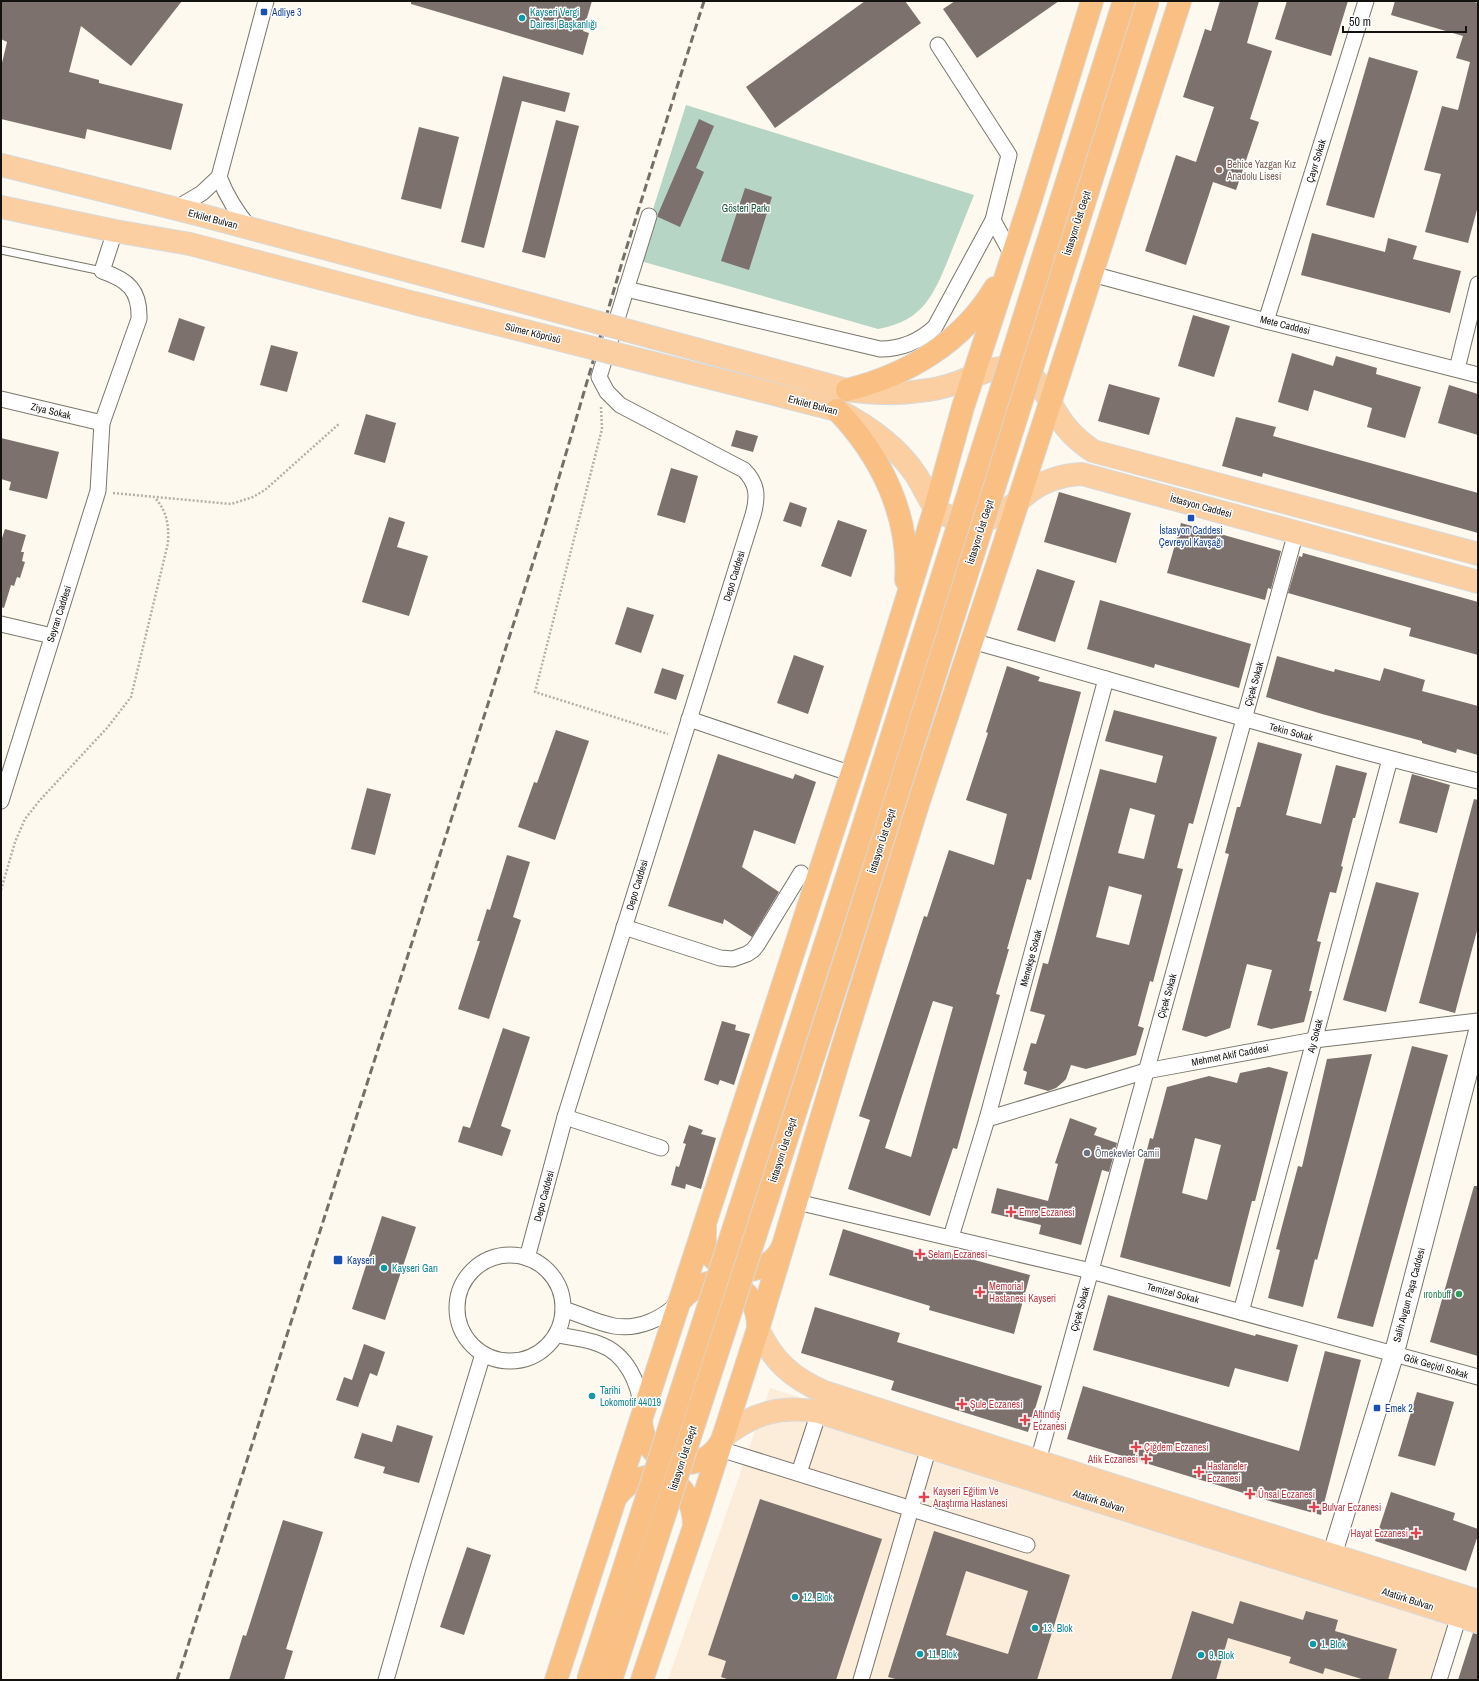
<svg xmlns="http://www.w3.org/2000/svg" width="1479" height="1681" font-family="'Archivo Narrow',sans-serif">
	<rect width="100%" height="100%" fill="#fdf9ee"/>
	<path fill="#fcedda" d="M770,1388L1462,1606L1438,1680H668Z"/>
	<path fill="#b6d5c4" d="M686,105L974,195C966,215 958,235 950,255C934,294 924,321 878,329L637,260Z"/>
	<g fill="#7c716c" fill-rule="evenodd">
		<path d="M1,1H182L131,66L81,26L69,72L99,80V83L183,104L171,150L87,129L85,139L1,119V67L7,42L1,39Z"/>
		<path d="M411,1H592L583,31L589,33L583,55L411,4Z"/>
		<path d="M865,1H905L921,23L775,128L746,87Z"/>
		<path d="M955,1H1059L977,58L943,9Z"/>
		<path d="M1220,1H1259L1247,43L1272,51L1250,119L1259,122L1236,190L1213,182L1186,265L1145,251L1176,155L1196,162L1214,107L1183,97L1205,29L1211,31Z"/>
		<path d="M1287,1H1348L1331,56L1275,39Z"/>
		<path d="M1395,1H1471L1478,3V206L1468,243L1425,232L1441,174L1424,170L1442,106L1458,110L1470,62L1456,58L1463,36L1391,15Z"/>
		<path d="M1369,57L1418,71L1374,218L1326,205Z"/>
		<path d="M503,76L570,93L565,112L522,101L484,248L461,242Z"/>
		<path d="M699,119L714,126L696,168L704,172L680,227L658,217V214Z"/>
		<path d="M556,120L579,126L545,258L522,252Z"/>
		<path d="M419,127L459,137L441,209L401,199Z"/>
		<path d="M745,188L772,197L749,270L721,261Z"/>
		<path d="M1312,233L1385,252L1388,238L1417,246L1413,259L1461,271L1450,313L1301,275Z"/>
		<path d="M1193,315L1230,326L1214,377L1178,366Z"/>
		<path d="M179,318L205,327L194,361L168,352Z"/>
		<path d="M271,345L298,352L287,392L260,385Z"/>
		<path d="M1292,353L1333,366L1336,356L1377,368L1376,374L1421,387L1405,438L1367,427L1372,408L1314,390L1308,411L1278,402Z"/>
		<path d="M1109,384L1160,398L1149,435L1098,421Z"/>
		<path d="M1449,385L1478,394V435L1438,423Z"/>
		<path d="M366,414L396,423L385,463L354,454Z"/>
		<path d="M1236,417L1276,427L1273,436L1478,493V533L1263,473L1262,477L1222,466Z"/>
		<path d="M736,430L758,436L753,452L731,446Z"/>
		<path d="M1,438L59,452L47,499L9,490L11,482L1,479Z"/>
		<path d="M671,468L698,476L685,523L657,515Z"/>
		<path d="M1059,492L1131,513L1116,563L1044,542Z"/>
		<path d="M790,502L807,508L801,527L783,521Z"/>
		<path d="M389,517L405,522L397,547L428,556L409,616L362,602Z"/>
		<path d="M838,520L867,530L851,577L821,566Z"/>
		<path d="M1181,523L1281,551L1271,589L1268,588L1265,600L1167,573Z"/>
		<path d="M5,529L26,535L21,552H24L22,561L25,562L20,578L17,577L14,586L11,585L4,608L1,607V541Z"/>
		<path d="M1303,553L1478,602V655L1409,636L1411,628L1288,593L1299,556L1302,557Z"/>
		<path d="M1037,569L1075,581L1055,642L1017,630Z"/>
		<path d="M1100,600L1251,644L1239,688L1155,664L1154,668L1087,649Z"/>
		<path d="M627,607L654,615L641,653L615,644Z"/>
		<path d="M794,655L824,666L808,714L777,703Z"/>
		<path d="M1277,656L1334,672L1335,669L1380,681L1384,668L1425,680L1422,691L1478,706V755L1457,749L1456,753L1422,743V741L1322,714L1266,697Z"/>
		<path d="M1007,666L1040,677L1038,681L1081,692L1031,880L1027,879L1007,949H1009L996,994L1000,995L957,1149L953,1148L930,1216L848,1189L870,1120L859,1116L924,916L927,917L949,850L994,865L1007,814L966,800L988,733L986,732ZM933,1001L953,1007L911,1157L885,1148Z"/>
		<path d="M662,668L684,675L676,700L654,693Z"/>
		<path d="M1114,710L1217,737L1193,824L1189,823L1177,868L1183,869L1153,982L1150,981L1138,1026L1144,1028L1136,1055L1086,1069L1071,1065L1066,1079L1063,1082L1056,1088L1048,1091L1024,1084L1027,1072L1023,1070L1031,1043L1036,1044L1045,1015L1030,1011L1043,963L1048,964L1100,769L1156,783L1163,756L1105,741ZM1130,808L1155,815L1144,859L1118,853ZM1109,886L1142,895L1129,945L1096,937Z"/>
		<path d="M556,730L589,741L555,840L518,827L534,782L537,783Z"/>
		<path d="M1258,742L1302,754L1286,815L1321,824L1336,765L1367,773L1355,818H1353L1341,866L1343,867L1336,893L1330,892L1317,941L1321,942L1309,991H1312L1304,1022L1271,1029L1257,1025L1272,970L1247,964L1230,1028L1206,1037L1182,1030L1229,854L1225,853L1237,807H1240Z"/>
		<path d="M718,754L793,779L795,774L816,782L795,844L754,830L742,867L779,892L752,937L724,919L723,924L668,906Z"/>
		<path d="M1412,774L1450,785L1437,833L1399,823Z"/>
		<path d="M367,788L391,794L375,855L351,849Z"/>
		<path d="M1474,799L1478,800V927L1455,1013L1419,1003Z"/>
		<path d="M507,855L530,862L513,917L521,920L489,1019L458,1009L480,941H477L487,909L490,910Z"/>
		<path d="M1376,882L1419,893L1386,1012L1343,1000Z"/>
		<path d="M722,1021L736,1025L735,1030L750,1034L734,1085L720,1080L718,1085L704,1080Z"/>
		<path d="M503,1028L530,1037L501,1126L511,1130L502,1156L458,1142L463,1126L470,1128Z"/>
		<path d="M1412,1046L1448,1055L1373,1327L1337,1318Z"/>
		<path d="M1372,1054L1317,1260L1315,1259L1303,1307L1268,1298L1280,1250L1276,1249L1298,1166L1302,1167L1327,1059Z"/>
		<path d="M1269,1067L1288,1072L1255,1201H1252L1230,1287L1120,1257L1150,1138L1153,1139L1167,1087L1209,1076L1237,1083L1240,1073ZM1195,1138L1221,1145L1207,1200L1182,1193Z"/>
		<path d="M1070,1118L1097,1128L1094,1135L1117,1143L1109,1172L1102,1170L1081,1245L1039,1234L1041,1225L991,1213L997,1188L1048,1201L1058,1164L1055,1163Z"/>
		<path d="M689,1125L703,1130L701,1134L716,1138L701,1189L686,1184L685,1189L671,1185L676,1166L679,1167L686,1144L683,1143Z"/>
		<path d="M1474,1186H1478V1356L1430,1342Z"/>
		<path d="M382,1216L416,1227L385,1320L352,1309Z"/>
		<path d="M843,1229L943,1260L945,1252L1030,1275L1014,1334L929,1310L930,1306L829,1275Z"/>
		<path d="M1108,1295L1255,1336L1256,1334L1298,1345L1288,1382L1235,1368L1229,1387L1093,1350Z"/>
		<path d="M815,1307L900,1333L897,1342L1042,1386L1028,1432L891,1390L894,1381L801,1353Z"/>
		<path d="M364,1344L385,1352L377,1376L370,1373L358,1407L336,1400L344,1377L352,1380Z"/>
		<path d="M1325,1351L1361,1360L1321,1515L1273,1502L1067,1439L1083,1386L1299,1451Z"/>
		<path d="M1417,1392L1454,1402L1435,1466L1398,1456Z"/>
		<path d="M397,1425L433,1436L419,1483L383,1473L385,1467L354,1458L362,1433L392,1442Z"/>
		<path d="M1391,1492L1455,1513L1453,1520L1478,1529V1535L1466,1571L1375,1541Z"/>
		<path d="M760,1499L882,1539L836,1680H730L721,1677L726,1661L708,1655Z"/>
		<path d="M283,1520L323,1532L286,1649L293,1651L284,1680H229L243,1635L246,1636Z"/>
		<path d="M934,1531L1070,1575L1037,1680H899L888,1677ZM966,1571L1028,1591L1008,1654L946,1635Z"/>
		<path d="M467,1547L491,1555L464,1635L440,1627Z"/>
		<path d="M1240,1601L1303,1620L1306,1611L1338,1620L1335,1631L1397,1649L1388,1680H1365L1325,1668L1323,1674L1289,1663L1291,1657L1228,1638L1216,1680H1171L1192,1611L1233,1624Z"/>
		<path d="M1473,1633L1478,1634V1680H1458Z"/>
	</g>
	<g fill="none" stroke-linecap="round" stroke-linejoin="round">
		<g stroke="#7a766c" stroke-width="9">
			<path id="service" d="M1,250L102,271"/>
		</g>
		<g stroke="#7a766c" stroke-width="17">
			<g id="minor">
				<path d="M938,45L1009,155L993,220L1012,255"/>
				<path d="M219,177C227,197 236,212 250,228"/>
				<path d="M175,209L202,193L219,177L266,1"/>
				<path d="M1092,274L1266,321L1478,375"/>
				<path d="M626,289L880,349C902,349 919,342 935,327L993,220"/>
				<path d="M1266,321L1366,1"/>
				<path d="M1457,369L1478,284"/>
				<path d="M1,399L102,423"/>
				<path d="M1,624L52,636"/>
				<path d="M972,641C1140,688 1308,739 1478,781"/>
				<path d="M689,719L852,774"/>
				<path d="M1,801L98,491L102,423L139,319C140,290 128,280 102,271L115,231"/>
				<path d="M624,927L720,958L733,959L747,954L753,950L757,945L801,873"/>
				<path d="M565,1117L661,1148"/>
				<path d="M987,1119L1146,1071L1314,1040L1478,1021"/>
				<path d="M797,1202L1091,1271L1478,1377"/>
				<path d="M951,1237L987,1119L1106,679"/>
				<circle cx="510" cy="1308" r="53"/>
				<path d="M527,1258L565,1117L753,515C758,497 758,484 744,470L620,405L607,392L599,377L649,216"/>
				<path d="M563,1309C580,1314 597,1323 614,1326C638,1330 663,1319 679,1302"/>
				<path d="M1241,1312L1390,759"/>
				<path d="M557,1335C570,1337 586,1339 599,1344C627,1354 639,1383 642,1410"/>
				<path d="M720,1449L1027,1545"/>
				<path d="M1038,1461L1296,532"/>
				<path d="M799,1473L819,1412"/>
				<path d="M386,1680L418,1568L483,1354"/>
				<path d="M861,1680L929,1447"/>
				<path d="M1439,1680L1459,1616"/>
			</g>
		</g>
		<g stroke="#7a766c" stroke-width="21">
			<path id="tertiary" d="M1332,1555L1394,1354L1478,1033"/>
		</g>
		<g stroke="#d9d9d9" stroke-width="24">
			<g id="primary">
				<path d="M1,165L197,214L424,275"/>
				<path d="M1,207L115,231L190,244L414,303"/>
				<path d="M655,338L847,390C872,393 896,395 920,391C932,390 945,387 956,383C982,374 1001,359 1029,375C1044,385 1048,400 1057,414C1066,430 1078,441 1093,451L1478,554"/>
				<path d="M652,363L837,410C868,426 897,446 916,475C921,482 931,504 936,509C949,519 967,523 982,520C1004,517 1012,505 1028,493C1044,480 1062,475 1082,474L1478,582"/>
				<path d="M758,1329C773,1361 792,1378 824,1392L1096,1480L1478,1601"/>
				<path d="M723,1437C753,1413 781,1405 819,1412L1478,1622"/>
			</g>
		</g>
		<g stroke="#d9d9d9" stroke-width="24">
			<g id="trunk">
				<path d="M847,390C907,375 962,343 995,288"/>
				<path d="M837,410C881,456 910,515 906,580"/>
				<path d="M705,1228C705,1234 704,1241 706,1247C720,1279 768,1277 782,1248"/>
				<path d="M681,1300C711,1266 759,1282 758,1328"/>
				<path d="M641,1421C642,1430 644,1440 650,1447C668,1471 707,1468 721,1442"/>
				<path d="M616,1497C646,1458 694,1477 694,1526"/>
				<path d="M556,1680L863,739L935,508L963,407L1031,199L1092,1"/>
				<path d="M642,1680L697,1518L758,1329L842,1049L919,801L1018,502L1180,1"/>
			</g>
		</g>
		<g stroke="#b3b0a8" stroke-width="2.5" stroke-dasharray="2 2" stroke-linecap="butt">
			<path d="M601,407L602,429L535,692L668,734"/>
			<path d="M113,493L231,504L253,497L265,490L340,423"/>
			<path d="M1,890L15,842L25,819L40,800L107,728L131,697L168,543C169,525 167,511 155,498"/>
		</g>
		<use href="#service" stroke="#fff" stroke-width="7"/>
		<use href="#minor" stroke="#fff" stroke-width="15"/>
		<use href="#tertiary" stroke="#fff" stroke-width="19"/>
		<use href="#primary" stroke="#fbcfa1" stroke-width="22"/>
		<use href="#trunk" stroke="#fabf82" stroke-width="22"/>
		<path stroke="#73706a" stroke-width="3" stroke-dasharray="8 4" stroke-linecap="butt" d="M177,1680L545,525L623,259L704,1"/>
		<g stroke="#d9d9d9" stroke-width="24" stroke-linecap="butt">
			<g id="primary-bridge">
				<path d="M424,275L655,338"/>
				<path d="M414,303L652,363"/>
			</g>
		</g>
		<g stroke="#d9d9d9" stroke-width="24" stroke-linecap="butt">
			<g id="trunk-bridge">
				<path d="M588,1680L864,824L1124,1"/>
				<path d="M611,1680L849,947L1148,1"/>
			</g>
		</g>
		<use href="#primary-bridge" stroke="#fbcfa1" stroke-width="22"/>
		<use href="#trunk-bridge" stroke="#fabf82" stroke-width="22"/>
	</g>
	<g fill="#1a4fb4" stroke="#fff" stroke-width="1.5">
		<rect x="260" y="8" width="8" height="8" rx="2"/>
		<rect x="1187" y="514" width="8" height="8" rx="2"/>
		<rect x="333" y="1255" width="10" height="10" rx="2"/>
		<rect x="1373" y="1404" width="8" height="8" rx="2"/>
	</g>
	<g fill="#0f9aa8" stroke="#fff" stroke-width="1.5">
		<circle cx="522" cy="18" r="4"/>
		<circle cx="384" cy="1268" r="4"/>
		<circle cx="592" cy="1396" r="4"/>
		<circle cx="795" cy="1597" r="4"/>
		<circle cx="1035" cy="1628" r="4"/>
		<circle cx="1313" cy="1644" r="4"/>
		<circle cx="920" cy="1654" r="4"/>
		<circle cx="1201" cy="1655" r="4"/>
	</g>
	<circle fill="#8d6e63" stroke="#fff" stroke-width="1.5" cx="1219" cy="170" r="4"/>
	<circle fill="#6b7280" stroke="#fff" stroke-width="1.5" cx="1087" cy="1153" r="4"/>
	<g fill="#e0444e" stroke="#fff" stroke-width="1.5">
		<path d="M1009 1206h4v4h4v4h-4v4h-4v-4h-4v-4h4z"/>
		<path d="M918 1248h4v4h4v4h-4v4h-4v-4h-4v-4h4z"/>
		<path d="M978 1286h4v4h4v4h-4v4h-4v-4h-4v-4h4z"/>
		<path d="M960 1398h4v4h4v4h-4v4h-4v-4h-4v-4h4z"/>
		<path d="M1023 1414h4v4h4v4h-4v4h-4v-4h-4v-4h4z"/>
		<path d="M1134 1441h4v4h4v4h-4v4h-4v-4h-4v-4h4z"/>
		<path d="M1144 1453h4v4h4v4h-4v4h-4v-4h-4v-4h4z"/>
		<path d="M1197 1466h4v4h4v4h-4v4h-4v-4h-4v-4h4z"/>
		<path d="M1248 1488h4v4h4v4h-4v4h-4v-4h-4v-4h4z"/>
		<path d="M922 1491h4v4h4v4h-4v4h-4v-4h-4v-4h4z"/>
		<path d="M1312 1501h4v4h4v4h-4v4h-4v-4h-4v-4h4z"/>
		<path d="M1414 1527h4v4h4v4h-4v4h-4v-4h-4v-4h4z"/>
	</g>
	<circle fill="#2e9e5b" stroke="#fff" stroke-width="1.5" cx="1459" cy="1294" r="4"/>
	<g text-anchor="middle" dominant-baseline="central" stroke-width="3" stroke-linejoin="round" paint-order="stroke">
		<g font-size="10" fill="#164399" stroke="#fff" text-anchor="start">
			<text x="272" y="12">Adliye 3</text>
			<text x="1191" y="530" text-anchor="middle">İstasyon Caddesi<tspan x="1191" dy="12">Çevreyol Kavşağı</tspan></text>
			<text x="347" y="1260">Kayseri</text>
			<text x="1385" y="1408">Emek 2</text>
		</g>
		<g font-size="10" fill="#0d838f" stroke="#fff" text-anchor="start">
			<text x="530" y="12">Kayseri Vergi<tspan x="530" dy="12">Dairesi Başkanlığı</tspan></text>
			<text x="392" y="1268">Kayseri Garı</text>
			<text x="600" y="1390">Tarihi<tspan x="600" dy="12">Lokomotif 44019</tspan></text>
			<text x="803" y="1597">12. Blok</text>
			<text x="1043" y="1628">13. Blok</text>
			<text x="1321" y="1644">1. Blok</text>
			<text x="928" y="1654">11. Blok</text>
			<text x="1209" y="1655">9. Blok</text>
		</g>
		<g font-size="10" fill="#14120f" stroke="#fff">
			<text transform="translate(1316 161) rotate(-73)">Çayır Sokak</text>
			<text transform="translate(213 219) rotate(15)">Erkilet Bulvarı</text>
			<text transform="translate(1077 223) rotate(-72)">İstasyon Üst Geçit</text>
			<text transform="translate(1285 325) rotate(14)">Mete Caddesi</text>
			<text transform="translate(533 333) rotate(14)">Sümer Köprüsü</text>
			<text transform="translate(813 405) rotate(15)">Erkilet Bulvarı</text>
			<text transform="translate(51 411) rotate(14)">Ziya Sokak</text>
			<text transform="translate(1201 506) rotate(15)">İstasyon Caddesi</text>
			<text transform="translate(980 532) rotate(-72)">İstasyon Üst Geçit</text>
			<text transform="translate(734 576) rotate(-73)">Depo Caddesi</text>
			<text transform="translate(59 614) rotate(-72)">Seyran Caddesi</text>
			<text transform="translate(1254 684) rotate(-74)">Çiçek Sokak</text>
			<text transform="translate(1291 732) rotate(15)">Tekin Sokak</text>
			<text transform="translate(882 841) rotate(-72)">İstasyon Üst Geçit</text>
			<text transform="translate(637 885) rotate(-73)">Depo Caddesi</text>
			<text transform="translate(1031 958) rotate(-75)">Menekşe Sokak</text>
			<text transform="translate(1167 996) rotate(-74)">Çiçek Sokak</text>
			<text transform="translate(1315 1036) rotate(-75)">Ay Sokak</text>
			<text transform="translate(1230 1055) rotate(-11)">Mehmet Akif Caddesi</text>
			<text transform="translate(783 1150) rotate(-72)">İstasyon Üst Geçit</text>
			<text transform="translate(544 1196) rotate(-75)">Depo Caddesi</text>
			<text transform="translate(1173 1293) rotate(15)">Temizel Sokak</text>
			<text transform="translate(1409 1295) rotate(-75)">Salih Avgun Paşa Caddesi</text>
			<text transform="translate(1080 1309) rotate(-74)">Çiçek Sokak</text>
			<text transform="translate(1436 1366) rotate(16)">Gök Geçidi Sokak</text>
			<text transform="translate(683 1458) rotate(-72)">İstasyon Üst Geçit</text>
			<text transform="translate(1099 1501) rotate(18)">Atatürk Bulvarı</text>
			<text transform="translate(1408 1599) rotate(18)">Atatürk Bulvarı</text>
		</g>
		<g font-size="10" fill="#785e54" stroke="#fff" text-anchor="start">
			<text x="1227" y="164">Behice Yazgan Kız<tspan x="1227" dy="12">Anadolu Lisesi</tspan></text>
		</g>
		<g font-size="10" fill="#145238" stroke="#fff">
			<text x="746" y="208">Gösteri Parkı</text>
		</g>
		<g font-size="10" fill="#5b616d" stroke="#fff" text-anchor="start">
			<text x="1095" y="1153">Örnekevler Camii</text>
		</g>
		<g font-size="10" fill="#be3a42" stroke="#fff" text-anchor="start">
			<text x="1019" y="1212">Emre Eczanesi</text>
			<text x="928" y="1254">Selam Eczanesi</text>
			<text x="989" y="1286">Memorial<tspan x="989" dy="12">Hastanesi Kayseri</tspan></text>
			<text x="970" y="1404">Şule Eczanesi</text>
			<text x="1033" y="1414">Altındiş<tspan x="1033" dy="12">Eczanesi</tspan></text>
			<text x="1144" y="1447">Çiğdem Eczanesi</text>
			<text x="1138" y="1459" text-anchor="end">Atik Eczanesi</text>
			<text x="1207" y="1466">Hastaneler<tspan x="1207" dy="12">Eczanesi</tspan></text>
			<text x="933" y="1491">Kayseri Eğitim Ve<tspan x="933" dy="12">Araştırma Hastanesi</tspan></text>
			<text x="1258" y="1494">Ünsal Eczanesi</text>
			<text x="1322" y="1507">Bulvar Eczanesi</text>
			<text x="1408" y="1533" text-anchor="end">Hayat Eczanesi</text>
		</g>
		<g font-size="10" fill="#27864d" stroke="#fff" text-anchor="end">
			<text x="1451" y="1294">ıronbuff</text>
		</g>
	</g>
	<rect width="1479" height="1681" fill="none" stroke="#14120f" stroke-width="4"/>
	<path d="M1343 26v6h123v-6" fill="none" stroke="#14120f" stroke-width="2"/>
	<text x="1349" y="26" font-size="12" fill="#14120f" stroke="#ffffff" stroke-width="3" paint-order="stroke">50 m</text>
</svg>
